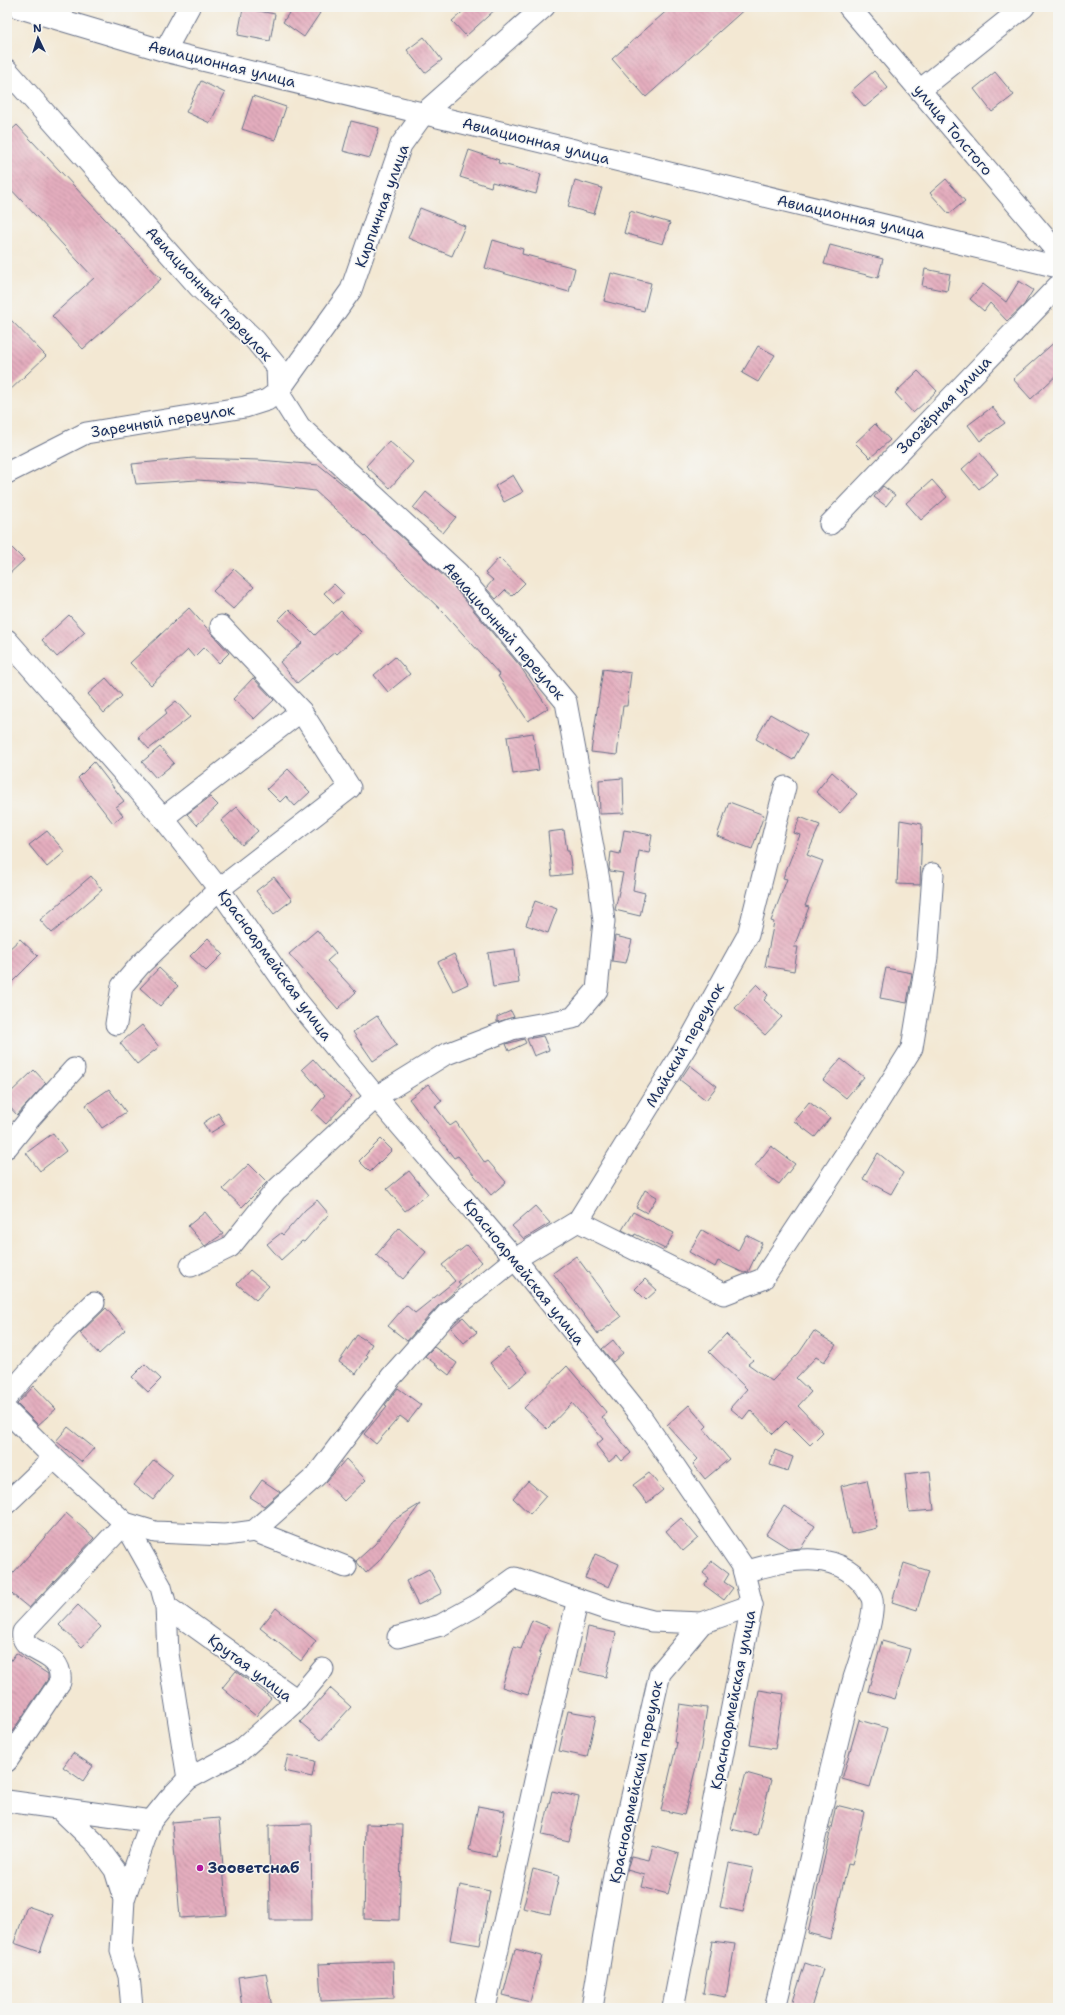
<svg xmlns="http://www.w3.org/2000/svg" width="1065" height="2015" font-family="'Shantell Sans',sans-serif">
	<defs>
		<pattern id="building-back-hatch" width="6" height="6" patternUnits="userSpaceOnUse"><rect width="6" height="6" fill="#e4adbe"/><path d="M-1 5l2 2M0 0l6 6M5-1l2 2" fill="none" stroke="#b88d9e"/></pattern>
	</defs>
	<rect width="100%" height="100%" fill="#f6f6f2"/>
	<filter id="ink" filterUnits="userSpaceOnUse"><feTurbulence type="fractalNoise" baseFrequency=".025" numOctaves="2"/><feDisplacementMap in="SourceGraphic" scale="8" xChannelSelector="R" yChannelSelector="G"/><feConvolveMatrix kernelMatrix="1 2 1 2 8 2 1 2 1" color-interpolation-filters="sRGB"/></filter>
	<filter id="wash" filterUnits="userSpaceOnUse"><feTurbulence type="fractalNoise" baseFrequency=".012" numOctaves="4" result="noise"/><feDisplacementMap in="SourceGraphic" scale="16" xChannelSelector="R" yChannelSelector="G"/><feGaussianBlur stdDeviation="0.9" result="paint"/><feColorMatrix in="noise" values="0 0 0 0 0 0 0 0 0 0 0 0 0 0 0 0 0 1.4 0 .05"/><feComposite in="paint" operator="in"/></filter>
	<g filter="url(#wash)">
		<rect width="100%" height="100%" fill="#f3e8d3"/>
		<g id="blocks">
			<g fill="url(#building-back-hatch)">
				<path d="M293,7H312L320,13L304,37L283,22Z"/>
				<path d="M468,7H498L466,36L452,21Z"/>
				<path d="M671,7H747L646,97L612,59Z"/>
				<path d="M243,8L275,14L270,41L238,35Z"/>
				<path d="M424,37L442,60L425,73L407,50Z"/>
				<path d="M874,71L888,88L865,107L851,91Z"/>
				<path d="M995,72L1014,95L992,112L974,89Z"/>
				<path d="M201,81L225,93L210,123L186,112Z"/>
				<path d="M253,96L286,107L275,140L242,129Z"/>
				<path d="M351,121L379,128L370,158L343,151Z"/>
				<path d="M17,125L161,279L83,349L52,316L94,278L7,185V134Z"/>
				<path d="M469,150L499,160L498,163L541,174L536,194L492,182L491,187L460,177Z"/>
				<path d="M946,179L965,201L949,214L930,193Z"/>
				<path d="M575,180L602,188L594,214L568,207Z"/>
				<path d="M420,208L465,226L452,256L408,238Z"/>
				<path d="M630,211L670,223L663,244L624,233Z"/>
				<path d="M493,240L523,249L522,254L575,268L569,292L485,268Z"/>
				<path d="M830,245L883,259L878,278L824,264Z"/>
				<path d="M925,269L950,274L947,291L922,286Z"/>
				<path d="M611,273L651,283L644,311L604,301Z"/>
				<path d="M1019,281L1033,290L1024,305L1007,321L990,303L984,311L970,299L983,284L1006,302Z"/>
				<path d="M7,316L46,356L7,393Z"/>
				<path d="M1058,339V374L1031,399L1013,379Z"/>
				<path d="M758,346L775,355L758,382L742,373Z"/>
				<path d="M918,371L937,391L913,413L895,393Z"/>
				<path d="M992,407L1005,423L980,441L968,425Z"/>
				<path d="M875,424L890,440L870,458L855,443Z"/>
				<path d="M389,441L413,462L390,488L366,466Z"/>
				<path d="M980,453L998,474L979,489L962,469Z"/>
				<path d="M193,458L259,460L319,465L355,494L449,581L520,666L548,708L528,721L498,676L500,675L445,614L365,536L315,491L259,484L197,480L136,484L132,464Z"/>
				<path d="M513,475L523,492L504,502L495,486Z"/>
				<path d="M932,480L947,497L921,520L906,503Z"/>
				<path d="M883,486L895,495L886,506L874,497Z"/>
				<path d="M426,492L456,517L443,533L413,508Z"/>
				<path d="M7,543L24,560L7,576Z"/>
				<path d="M499,558L525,583L512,596L505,590L496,599L486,588L493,580L485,573Z"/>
				<path d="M234,569L254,587L233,609L213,591Z"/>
				<path d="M334,584L344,594L334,603L324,593Z"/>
				<path d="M189,608L229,653L219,663L204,647L194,657L188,650L151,685L130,663Z"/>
				<path d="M289,609L315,635L341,611L361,632L337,654L335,652L297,683L280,662L302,643L278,620Z"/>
				<path d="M69,615L85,632L57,657L42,640Z"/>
				<path d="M395,657L410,674L388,692L374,675Z"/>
				<path d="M603,669L631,673L627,706H623L617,755L591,752Z"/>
				<path d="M106,678L122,696L104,713L88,694Z"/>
				<path d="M253,678L274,700L254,719L233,699Z"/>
				<path d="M176,701L190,717L149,749L138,737L167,713L165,710Z"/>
				<path d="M770,714L807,735L793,760L756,739Z"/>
				<path d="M533,733L539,770L513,774L507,737Z"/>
				<path d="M160,747L174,763L156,778L142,762Z"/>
				<path d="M94,762L124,801L116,807L123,815L113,823L78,778Z"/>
				<path d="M288,769L310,792L295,806L286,796L280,802L267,789Z"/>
				<path d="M832,772L857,794L840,813L816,792Z"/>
				<path d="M623,778L624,813L600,814L599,780Z"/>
				<path d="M210,797L218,805L197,825L187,814Z"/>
				<path d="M729,802L764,815L752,849L717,836Z"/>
				<path d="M237,807L258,831L242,845L221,821Z"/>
				<path d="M800,817L820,825L807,855L823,861L805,906L809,907L794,947H798L794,971L765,966L774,922L771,921L787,879L783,878L800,835L794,833Z"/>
				<path d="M900,820L922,824L920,885L897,884Z"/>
				<path d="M564,830L567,851H569L572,874L552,876L548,832Z"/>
				<path d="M624,830L652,835L649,853L639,851L633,890L645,893L640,916L615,910L623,873L610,871L609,868L611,852L620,854Z"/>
				<path d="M47,831L65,852L47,867L29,845Z"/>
				<path d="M91,876L102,890L52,933L40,920Z"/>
				<path d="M274,877L292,900L274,914L256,891Z"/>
				<path d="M535,901L557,909L548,933L526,925Z"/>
				<path d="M317,930L336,953L327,961L356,992L338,1009L289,954Z"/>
				<path d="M615,936L632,940L626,963L612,961Z"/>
				<path d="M208,938L223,954L206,971L190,956Z"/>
				<path d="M20,939L38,956L7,987V951Z"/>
				<path d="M515,949L519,983L493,987L488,953Z"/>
				<path d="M454,954L468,984L453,991L438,962Z"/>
				<path d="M159,968L178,986L160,1006L140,988Z"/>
				<path d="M886,968L912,973L907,1003L880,998Z"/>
				<path d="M757,984L768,995L764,1000L782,1017L765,1035L735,1008Z"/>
				<path d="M511,1011L514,1017L497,1022V1017Z"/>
				<path d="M377,1016L397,1045L373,1061L353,1032Z"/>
				<path d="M142,1025L159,1047L137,1064L120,1043Z"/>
				<path d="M543,1036L549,1050L534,1056L527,1039Z"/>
				<path d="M524,1039L526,1043L509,1051L506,1044Z"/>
				<path d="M313,1059L331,1079L352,1096L326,1124L312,1111L325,1095L302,1069Z"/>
				<path d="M841,1059L864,1077L846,1098L823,1080Z"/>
				<path d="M690,1065L717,1086L706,1100L680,1080Z"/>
				<path d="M34,1070L46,1083L17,1115L7,1104V1096Z"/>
				<path d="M428,1084L442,1101L435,1106L450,1126L456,1122L485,1163L488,1161L506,1182L491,1195L458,1156L454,1158L409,1099Z"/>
				<path d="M109,1089L126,1112L102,1128L86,1105Z"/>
				<path d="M809,1102L830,1118L815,1137L794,1121Z"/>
				<path d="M218,1113L225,1124L210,1133L203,1123Z"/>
				<path d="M53,1133L66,1151L40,1171L26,1153Z"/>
				<path d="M381,1139L392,1150L370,1172L359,1161Z"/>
				<path d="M771,1146L795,1164L779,1184L755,1166Z"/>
				<path d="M878,1153L903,1173L891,1194L863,1179Z"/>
				<path d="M249,1164L267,1182L242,1207L223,1189Z"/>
				<path d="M409,1171L428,1194L405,1211L387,1189Z"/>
				<path d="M645,1190L657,1197L647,1213L636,1207Z"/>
				<path d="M317,1200L329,1214L304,1242L302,1241L281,1260L267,1244L281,1233L283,1235L305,1210Z"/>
				<path d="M535,1206L550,1223L524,1239L512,1226Z"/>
				<path d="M205,1212L223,1234L205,1246L188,1226Z"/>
				<path d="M633,1212L674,1233L665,1249L635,1234L634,1236L622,1230Z"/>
				<path d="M399,1228L426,1252L403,1279L376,1255Z"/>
				<path d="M702,1230L738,1251L746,1235L762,1243L748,1272L744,1273L718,1261L715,1267L689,1252Z"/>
				<path d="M467,1245L482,1262L458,1282L461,1284L452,1294L438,1306L407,1341L388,1326L406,1305L415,1313L455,1281L442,1265Z"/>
				<path d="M576,1256L621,1317L598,1334L553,1273Z"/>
				<path d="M250,1270L269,1286L256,1300L237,1284Z"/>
				<path d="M645,1279L657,1290L646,1300L635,1289Z"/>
				<path d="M106,1308L125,1330L99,1354L80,1333Z"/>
				<path d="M463,1317L477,1332L464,1343L451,1328Z"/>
				<path d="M814,1331L836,1345L824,1362L816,1357L796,1378L811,1392L798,1406L823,1432L810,1445L786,1421L773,1434L750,1410L743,1419L730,1408L747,1389L709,1352L726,1334L753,1360L748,1364L772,1381L799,1353Z"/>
				<path d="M357,1335L372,1344L366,1354L368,1356L356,1374L339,1362Z"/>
				<path d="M613,1340L623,1353L613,1362L602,1349Z"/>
				<path d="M434,1347L457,1363L449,1375L425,1356Z"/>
				<path d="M508,1348L528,1372L510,1387L490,1363Z"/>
				<path d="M145,1364L161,1379L148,1392L132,1377Z"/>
				<path d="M567,1366L607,1413L602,1417L631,1453L622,1461L617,1455L609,1462L596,1445L603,1439L572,1403L547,1429L524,1408Z"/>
				<path d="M34,1386L56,1409L38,1425L17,1404Z"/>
				<path d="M398,1388L421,1405L408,1422L400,1416L376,1444L364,1434L387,1406L385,1405Z"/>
				<path d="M689,1405L707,1426L704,1429L729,1459L705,1479L693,1464L698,1459L667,1425Z"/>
				<path d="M68,1427L94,1448L82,1462L56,1441Z"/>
				<path d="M775,1450L793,1457L788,1471L770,1465Z"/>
				<path d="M346,1459L366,1480L344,1501L326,1482Z"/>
				<path d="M154,1460L173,1475L153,1500L134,1485Z"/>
				<path d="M930,1471L934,1510L909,1512L905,1474Z"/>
				<path d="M649,1473L663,1490L647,1503L633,1485Z"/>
				<path d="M262,1480L280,1492L264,1506L250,1497Z"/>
				<path d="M867,1480L877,1528L851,1534L841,1486Z"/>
				<path d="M528,1481L546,1496L530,1514L513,1498Z"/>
				<path d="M420,1504L379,1561L366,1573L356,1561L375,1544L391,1522Z"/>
				<path d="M784,1506L815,1526L801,1548L790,1549L766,1534Z"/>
				<path d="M66,1513L94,1538L29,1608L7,1590V1580Z"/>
				<path d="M681,1518L698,1538L683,1551L666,1531Z"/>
				<path d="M595,1554L619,1564L609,1587L585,1578Z"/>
				<path d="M712,1561L729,1574L724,1582L733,1588L724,1600L704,1585L709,1578L703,1573Z"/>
				<path d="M904,1563L929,1571L917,1610L892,1602Z"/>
				<path d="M429,1569L442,1593L418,1605L406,1581Z"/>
				<path d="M78,1605L101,1627L82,1647L59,1625Z"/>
				<path d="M276,1608L316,1641L301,1661L260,1628Z"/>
				<path d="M532,1620L549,1627L539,1654L541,1655L528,1695L502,1687L514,1647L521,1649Z"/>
				<path d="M588,1627L616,1633L606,1677L579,1671Z"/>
				<path d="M882,1641L910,1649L895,1699L868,1691Z"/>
				<path d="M16,1653L48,1674V1679L7,1739V1666Z"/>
				<path d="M236,1671L271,1698L256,1716L222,1688Z"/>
				<path d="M330,1688L351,1707L321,1740L300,1722Z"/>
				<path d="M759,1690L784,1694L775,1749L750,1745Z"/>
				<path d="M680,1704L707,1708L701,1747L684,1815L661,1810L677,1743L674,1742Z"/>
				<path d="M568,1711L596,1716L587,1757L559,1751Z"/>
				<path d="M859,1720L887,1728L870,1787L842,1779Z"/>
				<path d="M73,1753L93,1766L83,1781L63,1767Z"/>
				<path d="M288,1755L315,1761L312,1777L284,1771Z"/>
				<path d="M746,1773L771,1780L757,1835L731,1829Z"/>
				<path d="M552,1791L579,1797L569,1841L542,1835Z"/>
				<path d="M836,1805L864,1812L852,1865L848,1864L830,1939L808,1933Z"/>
				<path d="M478,1806L505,1811L496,1856L469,1850Z"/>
				<path d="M219,1818L227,1915L180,1918L172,1822Z"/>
				<path d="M311,1824L312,1920H270L269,1825Z"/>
				<path d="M366,1824L402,1825L399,1920L364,1919Z"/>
				<path d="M653,1846L679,1854L668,1894L642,1887L645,1875L627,1870L631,1856L649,1860Z"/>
				<path d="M729,1863L753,1868L743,1912L720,1907Z"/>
				<path d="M533,1869L559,1876L550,1914L523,1908Z"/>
				<path d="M460,1885L490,1891L480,1945L450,1940Z"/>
				<path d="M27,1906L53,1915L40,1952L14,1943Z"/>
				<path d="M712,1941L735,1944L726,1997L703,1993Z"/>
				<path d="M515,1949L542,1956L530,2002L503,1995Z"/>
				<path d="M393,1961L394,1998L321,2001L319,1964Z"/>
				<path d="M805,1963L823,1969L811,2008H791Z"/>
				<path d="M266,1973L272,2008H242L238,1977Z"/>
			</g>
		</g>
	</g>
	<g filter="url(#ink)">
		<use href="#blocks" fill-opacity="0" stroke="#677087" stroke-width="1"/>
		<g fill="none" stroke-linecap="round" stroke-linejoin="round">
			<g stroke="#677087" stroke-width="23">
				<g id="minor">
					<path d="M17,7L165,51L1058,267"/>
					<path d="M849,7L1058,253"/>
					<path d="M165,51L189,7"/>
					<path d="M7,70L199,287L255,340L277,367L278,392L300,427L458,573L566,702L599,880L604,921L597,990L573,1018L512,1029L444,1055L376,1097L276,1190L230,1247L191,1266"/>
					<path d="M920,90L1024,7"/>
					<path d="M7,473L86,433L245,407L267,400L278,392L351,290L401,145L424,113L544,7"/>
					<path d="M830,524L1058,286"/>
					<path d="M7,640L163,818L219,889L298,1002L376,1097L515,1259L639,1414L742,1565L752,1605L673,2008"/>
					<path d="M163,818L301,711"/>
					<path d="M116,1024L122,986L140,965L219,889L350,788L301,711L221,626"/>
					<path d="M7,1147L31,1117L74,1069"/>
					<path d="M578,1221L724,1294L763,1279L851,1146L912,1048L927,957L933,874"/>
					<path d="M7,1397L64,1332L94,1303"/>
					<path d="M7,1411L54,1458L125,1523L155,1532L225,1535L254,1531L346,1567"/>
					<path d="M7,1503L54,1458"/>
					<path d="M254,1531L316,1476L391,1377L447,1314L515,1259L578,1221L687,1045L748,935L785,787"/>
					<path d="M744,1572C789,1559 843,1545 871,1596C878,1609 859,1662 854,1678C824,1787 803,1898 775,2008"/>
					<path d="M166,1606L168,1654L188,1779"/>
					<path d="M398,1637L441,1625L479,1604L515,1578L609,1610L652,1621L702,1623"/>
					<path d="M297,1700L323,1669"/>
					<path d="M7,1761L60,1682C64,1648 19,1655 23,1632L125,1523L161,1587L166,1606L297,1700L240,1751L188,1779L168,1800L151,1821L124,1899"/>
					<path d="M7,1801L151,1821"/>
					<path d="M60,1809L95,1843L115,1870L124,1899L121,1951L129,1976L132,2008"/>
					<path d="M485,2008L536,1776L578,1599"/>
					<path d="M592,2008L614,1875L660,1673L702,1623L752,1605"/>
				</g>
			</g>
			<use href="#minor" stroke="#fff" stroke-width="21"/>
		</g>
	</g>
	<circle fill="#b5179e" stroke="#f6f6f2" stroke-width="1.5" cx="200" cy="1868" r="4"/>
	<g text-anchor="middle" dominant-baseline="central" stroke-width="3" stroke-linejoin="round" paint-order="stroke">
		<g font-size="15" fill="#1b2f5e" stroke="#f6f6f2">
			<text transform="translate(222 64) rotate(14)">Авиационная улица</text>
			<text transform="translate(953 130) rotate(50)">улица Толстого</text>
			<text transform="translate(536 141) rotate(14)">Авиационная улица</text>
			<text transform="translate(382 206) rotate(-70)">Кирпичная улица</text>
			<text transform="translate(851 217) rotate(13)">Авиационная улица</text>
			<text transform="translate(209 294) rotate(47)">Авиационный переулок</text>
			<text transform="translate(944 405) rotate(-46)">Заозёрная улица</text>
			<text transform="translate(163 421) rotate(-9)">Заречный переулок</text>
			<text transform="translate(504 631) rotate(49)">Авиационный переулок</text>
			<text transform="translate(275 965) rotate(54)">Красноармейская улица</text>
			<text transform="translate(685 1045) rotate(-60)">Майский переулок</text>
			<text transform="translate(524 1272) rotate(51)">Красноармейская улица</text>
			<text transform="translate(250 1668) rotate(37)">Крутая улица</text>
			<text transform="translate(733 1700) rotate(-79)">Красноармейская улица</text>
			<text transform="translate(636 1782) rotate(-78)">Красноармейский переулок</text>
		</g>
		<g font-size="15" font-weight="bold" fill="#1b2f5e" stroke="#f6f6f2" text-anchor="start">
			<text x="208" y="1868">Зооветснаб</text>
		</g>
	</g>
	<rect width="1065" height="2015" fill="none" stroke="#f6f6f2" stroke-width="24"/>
	<g transform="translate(38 38) rotate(356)" stroke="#f6f6f2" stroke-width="3" paint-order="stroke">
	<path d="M0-3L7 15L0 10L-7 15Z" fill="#1b2f5e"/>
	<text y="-6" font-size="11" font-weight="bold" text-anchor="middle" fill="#1b2f5e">N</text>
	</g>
</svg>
